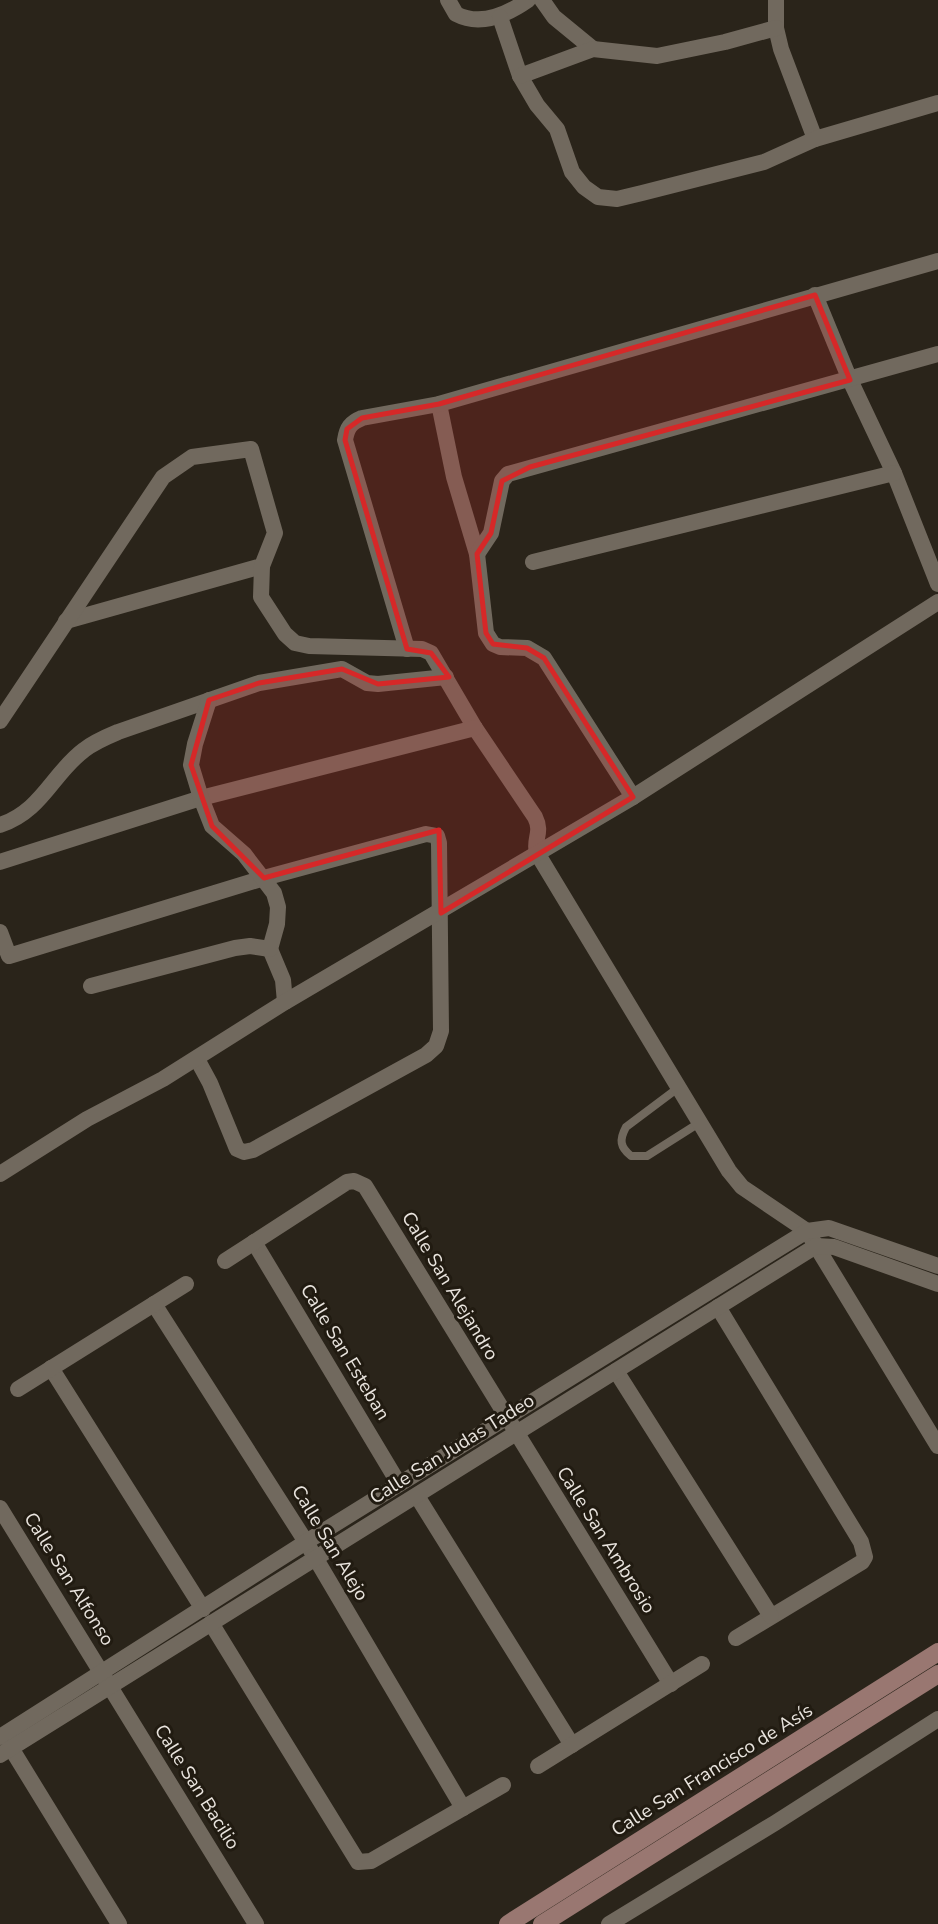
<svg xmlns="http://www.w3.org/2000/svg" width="938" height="1924" font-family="'Nunito Sans',sans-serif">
	<rect width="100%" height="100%" fill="#2a241a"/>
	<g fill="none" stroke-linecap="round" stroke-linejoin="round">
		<path stroke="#71695e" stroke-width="8" d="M678,1088L626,1127C619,1140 620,1147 631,1156H647L699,1123"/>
		<g stroke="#71695e" stroke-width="16">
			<path d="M448,0L456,14C481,27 508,14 528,0"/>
			<path d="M542,0L554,17L593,49"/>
			<path d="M776,0V28L781,49L815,139"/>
			<path d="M500,17L520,76L537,105L557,129L572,172L584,187L598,197L617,199L642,193L764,162L815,139L938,103"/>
			<path d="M520,76L593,49L657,56L725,42L776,28"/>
			<path d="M815,295L850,380L894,473L938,584"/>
			<path d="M439,404L454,477L477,554L486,633L493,644L500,647L527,648L544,658L633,797"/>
			<path d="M477,554L491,533L502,481L508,474L938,354"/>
			<path d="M533,562L894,473"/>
			<path d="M66,621L262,566"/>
			<path d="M407,649L345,440C347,428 350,423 362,418L439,404L938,261"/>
			<path d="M0,721L163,477L192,457L251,449L275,533L262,566L261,597L285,634L295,643L309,646L422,649L431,653L475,728L535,817C543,833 533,839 537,853L729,1171L742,1187L807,1231L938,1446"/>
			<path d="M0,825C42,811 52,774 84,750C94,742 106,737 118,732L259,683L342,669L367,683L378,684L446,677"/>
			<path d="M0,862L201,798L475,728"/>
			<path d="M0,932L9,956L264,878L426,834L437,836L439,843L441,1031L436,1046L426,1055L253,1150L244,1152L237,1149L210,1083L197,1059"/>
			<path d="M270,949L283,980L285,1002"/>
			<path d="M91,986L235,948L250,946L270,949L277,924L278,907L274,893L244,854L212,826L201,798L191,765L195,744L209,700"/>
			<path d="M0,1174L87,1119L163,1079L285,1002L633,797L938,602"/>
			<path d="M254,1242L399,1484"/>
			<path d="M225,1261L347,1182L354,1181L365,1186L671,1684"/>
			<path d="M154,1304L306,1542L463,1808"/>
			<path d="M718,1307L861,1542L865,1557L862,1562L736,1638"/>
			<path d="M51,1368L203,1609"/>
			<path d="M616,1371L771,1616"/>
			<path d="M18,1389L186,1284"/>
			<path d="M417,1496L572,1745"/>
			<path d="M0,1508L256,1924"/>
			<path d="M211,1623L358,1862L371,1861L503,1785"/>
			<path d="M0,1737L306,1542L807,1231L829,1228L938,1266"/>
			<path d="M11,1748L119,1924"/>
			<path d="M0,1755L816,1246L834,1247L938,1284"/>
			<path d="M538,1766L702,1664"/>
			<path d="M609,1924L775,1823L938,1719"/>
		</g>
		<g stroke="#997771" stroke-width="18">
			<path d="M508,1924L938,1652"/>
			<path d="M542,1924L938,1674"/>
		</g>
	</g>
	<path fill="#d62828" fill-opacity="0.2" stroke="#d62828" stroke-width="5" stroke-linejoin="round" d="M815,295L850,380L530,467L502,481L491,533L477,554L486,633L493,644L527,648L544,658L633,797L441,913L439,830L264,878L212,826L191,765L209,700L259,683L342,669L378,684L449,677L431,653L407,649L345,440L347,429L362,418L439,404Z"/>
	<g text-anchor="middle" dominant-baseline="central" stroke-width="6" stroke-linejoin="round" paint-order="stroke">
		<g font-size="19" fill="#e9e4de" stroke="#211b11">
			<text transform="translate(450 1286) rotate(59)">Calle San Alejandro</text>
			<text transform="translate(345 1352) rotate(59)">Calle San Esteban</text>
			<text transform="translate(452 1449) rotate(-32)">Calle San Judas Tadeo</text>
			<text transform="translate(606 1540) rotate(58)">Calle San Ambrosio</text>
			<text transform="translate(330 1543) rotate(59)">Calle San Alejo</text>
			<text transform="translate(69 1579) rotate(58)">Calle San Alfonso</text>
			<text transform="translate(712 1770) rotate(-32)">Calle San Francisco de Asís</text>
			<text transform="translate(197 1787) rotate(58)">Calle San Bacilio</text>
		</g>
	</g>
</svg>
